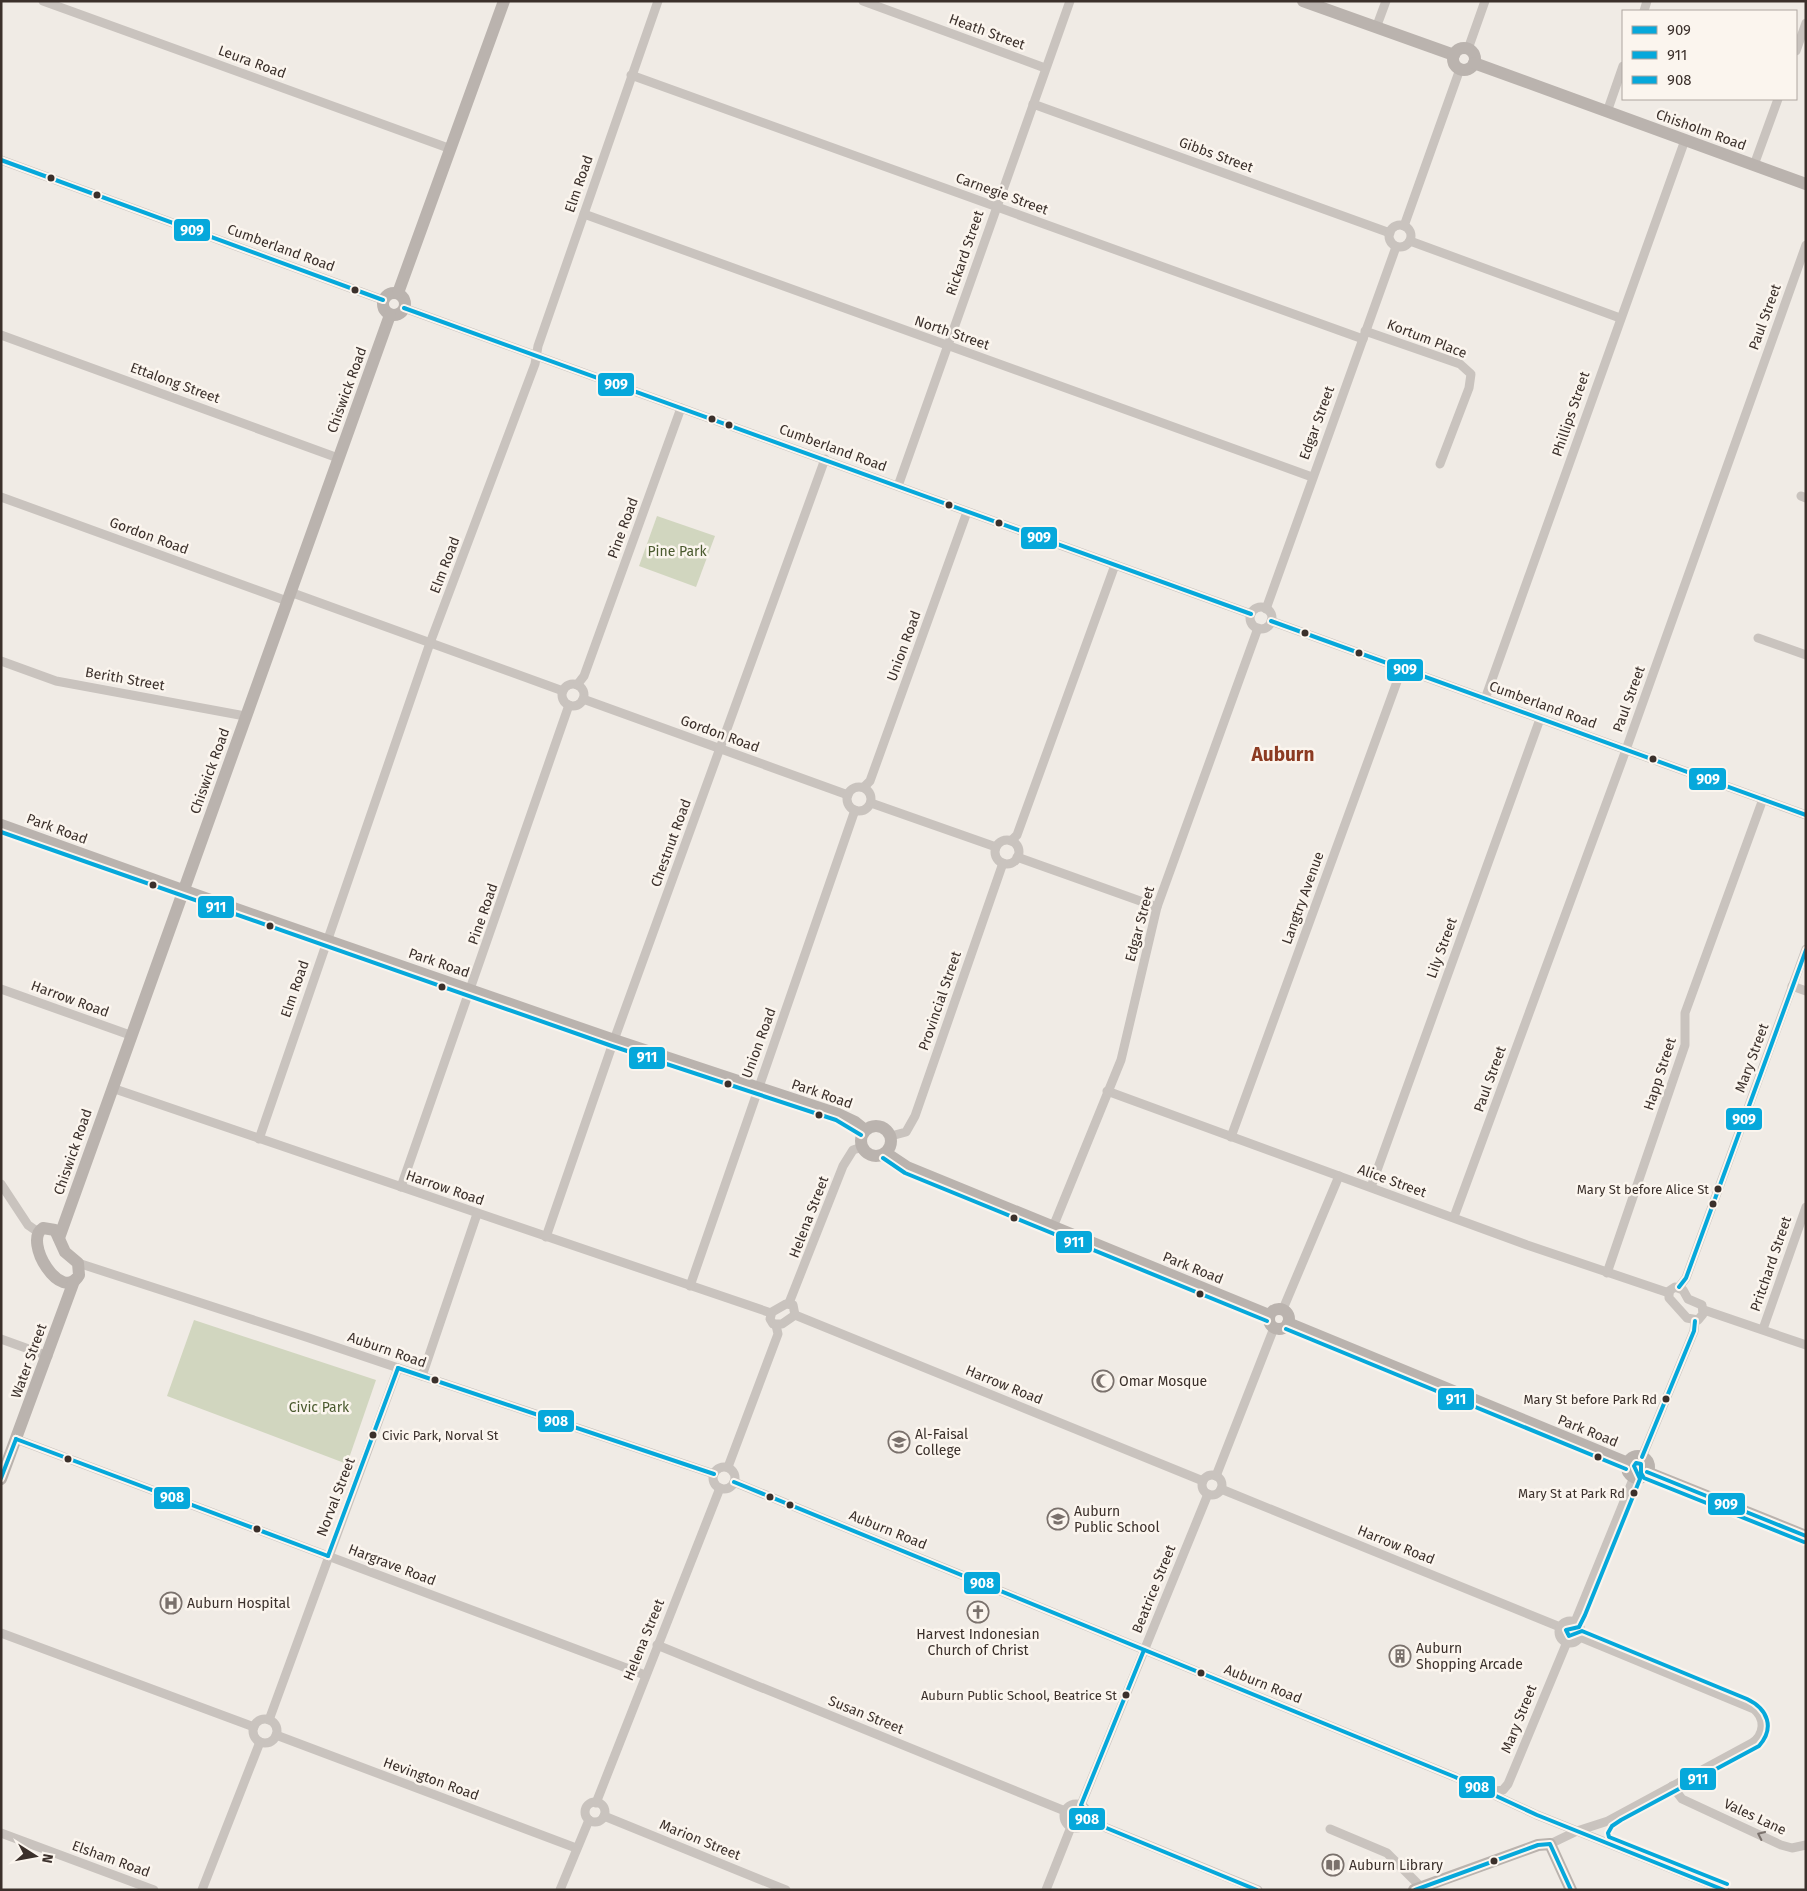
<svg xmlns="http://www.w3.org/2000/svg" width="1807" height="1891" font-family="'Fira Sans',sans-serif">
	<rect width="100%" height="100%" fill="#f0ebe5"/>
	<g fill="#d1d6bf">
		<path d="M657,516L715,536L696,587L639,566Z"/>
		<path d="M194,1320L376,1380L347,1464L167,1396Z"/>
	</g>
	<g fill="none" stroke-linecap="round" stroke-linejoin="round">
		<g stroke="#c9c3be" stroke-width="9">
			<path d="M43,1L451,149"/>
			<path d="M863,1L1045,68"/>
			<path d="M1644,11L1647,1"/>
			<path d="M1376,28L1386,1"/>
			<path d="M1468,49L1485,1"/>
			<path d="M1796,51L1806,23"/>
			<path d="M631,75L1363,339"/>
			<path d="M1033,104L1390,233"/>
			<path d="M1607,112L1623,66"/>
			<path d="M1,160L383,300"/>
			<path d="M1754,165L1778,99"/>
			<path d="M584,214L1312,477"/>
			<circle cx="1400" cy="236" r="11"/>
			<path d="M1404,226L1460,69"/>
			<path d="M1410,241L1620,318"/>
			<path d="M404,308L1251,614"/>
			<path d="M1365,331L1460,364L1471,374L1469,388L1440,464"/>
			<path d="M1,335L338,458"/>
			<path d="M898,486L1070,1"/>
			<path d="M1801,496L1806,498"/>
			<path d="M1,497L287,601"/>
			<path d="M290,592L563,691"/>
			<circle cx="1261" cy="618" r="11"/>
			<path d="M1266,609L1396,247"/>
			<path d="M1271,621L1806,815"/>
			<path d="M1758,638L1806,655"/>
			<path d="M1,661L56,681L245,716"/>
			<circle cx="573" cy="695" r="11"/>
			<path d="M577,685L584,676L681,408"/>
			<path d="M583,699L848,795"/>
			<path d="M1485,699L1685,140"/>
			<path d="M864,787L870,781L967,512"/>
			<circle cx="859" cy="799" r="12"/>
			<path d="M871,803L996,847"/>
			<circle cx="1007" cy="852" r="12"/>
			<path d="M1011,841L1017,835L1115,565"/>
			<path d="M1017,857L1157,907"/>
			<path d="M1792,986L1806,991"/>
			<path d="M1,989L130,1035"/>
			<path d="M112,1088L771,1313"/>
			<path d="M1107,1091L1527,1245L1669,1293"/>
			<path d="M891,1136L906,1132L915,1116L1003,863"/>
			<path d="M1231,1137L1402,668"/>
			<path d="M259,1139L430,643L535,364L538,346L658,1"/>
			<path d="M1,1184L28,1225L38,1232"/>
			<path d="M401,1187L569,705"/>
			<path d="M1371,1187L1540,719"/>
			<path d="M1454,1217L1623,758L1806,245"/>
			<path d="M1053,1227L1121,1060L1157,907L1258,628"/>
			<path d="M546,1237L614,1040L825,459"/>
			<path d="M78,1263L309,1338L714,1474"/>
			<path d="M1607,1273L1685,1045V1013L1763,799"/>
			<path d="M690,1286L855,810"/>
			<path d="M1675,1287L1683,1290L1688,1299L1702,1305L1703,1314L1698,1320L1687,1318L1669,1298V1291Z"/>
			<path d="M1679,1287L1686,1278L1806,949"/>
			<path d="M789,1303L843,1166L853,1150L862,1147"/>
			<path d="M786,1304L793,1305L795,1315L782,1324H773L770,1319L772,1312Z"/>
			<path d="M1283,1309L1339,1176"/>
			<path d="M1704,1310L1806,1345"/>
			<path d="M795,1315L1203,1481"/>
			<path d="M1763,1329L1806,1207"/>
			<path d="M1,1339L48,1356"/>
			<path d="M422,1376L477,1214"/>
			<path d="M16,1439L645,1675"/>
			<path d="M1642,1457L1694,1331L1695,1321"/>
			<path d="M728,1467L778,1334L776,1325"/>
			<circle cx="724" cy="1478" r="11"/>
			<circle cx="1212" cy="1485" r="10"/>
			<path d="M1216,1476L1274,1328"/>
			<path d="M734,1482L1455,1777L1537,1815L1725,1890"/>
			<path d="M1221,1489L1560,1627"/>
			<circle cx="1570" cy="1632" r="11"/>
			<path d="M1575,1622L1634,1477"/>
			<path d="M1,1633L254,1727"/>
			<path d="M657,1645L1065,1811"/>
			<circle cx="265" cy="1731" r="12"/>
			<path d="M269,1720L398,1368"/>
			<path d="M276,1735L576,1848"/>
			<path d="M1672,1786L1682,1799L1781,1845L1792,1848L1806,1845"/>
			<path d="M1489,1792L1503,1790L1508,1784L1567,1642"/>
			<circle cx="595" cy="1812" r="10"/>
			<path d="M596,1803L720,1488"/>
			<circle cx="1076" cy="1816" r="12"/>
			<path d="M1081,1805L1208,1494"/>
			<path d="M604,1816L786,1890"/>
			<path d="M1087,1820L1258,1890"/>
			<path d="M1330,1829L1387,1853L1421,1887"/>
			<path d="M1,1833L154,1890"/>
			<path d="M1550,1844L1577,1831L1608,1821L1752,1743C1764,1735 1766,1719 1754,1709L1580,1637"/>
			<path d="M202,1890L260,1742"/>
			<path d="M560,1890L589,1820"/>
			<path d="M1046,1890L1071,1827"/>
		</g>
		<g stroke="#bab3ae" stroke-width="12">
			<path d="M1303,1L1454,55"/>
			<circle cx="1464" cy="59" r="11"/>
			<path d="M1474,63L1806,184"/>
			<circle cx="394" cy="304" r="11"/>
			<path d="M398,293L504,1"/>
			<path d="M1,825L199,896L614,1040L838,1114L855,1122L865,1130"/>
			<circle cx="876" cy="1141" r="15"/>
			<path d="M886,1153L907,1167L1269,1315"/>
			<path d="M43,1228L55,1230L65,1252L78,1263L79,1275C62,1305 22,1241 43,1228Z"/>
			<path d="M59,1238L390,315"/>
			<circle cx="1279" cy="1319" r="10"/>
			<path d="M1288,1323L1628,1463"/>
			<circle cx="1638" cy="1467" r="11"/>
			<path d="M1647,1472L1806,1536"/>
			<path d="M1,1479L74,1281"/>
			<path d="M1414,1890L1538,1845L1550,1844L1571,1890"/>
		</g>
		<g stroke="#fbf5ee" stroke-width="8">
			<g id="bus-1">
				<path d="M1,160L383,300"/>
				<path d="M404,308L1251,614"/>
				<path d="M1271,621L1806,815"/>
				<path d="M1679,1287L1686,1278L1806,950"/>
				<path d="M1642,1457L1694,1331L1695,1321"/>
				<path d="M1647,1472L1806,1536"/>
			</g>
		</g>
		<g stroke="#fbf5ee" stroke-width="8">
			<g id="bus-2">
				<path d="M1,832L612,1046L836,1120L861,1135"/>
				<path d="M883,1158L905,1173L1267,1321"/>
				<path d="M1286,1329L1626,1469"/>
				<path d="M1727,1884L1609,1837L1608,1833L1612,1826L1621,1820L1759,1746C1775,1728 1768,1709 1747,1699L1582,1631L1569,1636L1566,1630L1579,1627L1585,1615L1640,1479L1634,1466L1636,1463L1641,1464V1473L1644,1478L1804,1542"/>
			</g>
		</g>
		<g stroke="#fbf5ee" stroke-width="8">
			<g id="bus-3">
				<path d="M398,1368L714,1474"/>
				<path d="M16,1439L328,1556"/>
				<path d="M1,1478L16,1439"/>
				<path d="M734,1482L1455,1777L1537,1815L1724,1890"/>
				<path d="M328,1556L398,1368"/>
				<path d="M1144,1650L1081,1805L1088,1813L1087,1820L1257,1890"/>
				<path d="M1415,1890L1538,1845L1550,1844L1571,1890"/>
			</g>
		</g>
		<use href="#bus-1" stroke="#06a8db" stroke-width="4"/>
		<use href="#bus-2" stroke="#06a8db" stroke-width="4"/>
		<use href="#bus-3" stroke="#06a8db" stroke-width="4"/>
	</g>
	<defs><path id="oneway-chevron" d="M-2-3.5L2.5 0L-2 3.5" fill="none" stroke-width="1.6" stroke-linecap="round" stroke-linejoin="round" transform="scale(1.25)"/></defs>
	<use stroke="#7b726d" href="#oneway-chevron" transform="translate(1761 1835) rotate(-155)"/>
	<defs>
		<g id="mosque-ring" transform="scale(1.125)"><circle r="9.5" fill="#fbf5ee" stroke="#7a716c" stroke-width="1.5"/><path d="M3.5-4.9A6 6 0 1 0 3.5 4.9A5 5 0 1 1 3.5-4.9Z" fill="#7a716c"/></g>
		<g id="school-ring" transform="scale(1.125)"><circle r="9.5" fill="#fbf5ee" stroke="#7a716c" stroke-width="1.5"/><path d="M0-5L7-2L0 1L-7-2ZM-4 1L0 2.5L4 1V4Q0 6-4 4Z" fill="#7a716c"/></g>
		<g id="hospital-ring" transform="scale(1.125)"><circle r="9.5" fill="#fbf5ee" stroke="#7a716c" stroke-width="1.5"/><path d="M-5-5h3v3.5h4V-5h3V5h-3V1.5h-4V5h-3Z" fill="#7a716c"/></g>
		<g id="church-ring" transform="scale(1.125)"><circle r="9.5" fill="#fbf5ee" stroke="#7a716c" stroke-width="1.5"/><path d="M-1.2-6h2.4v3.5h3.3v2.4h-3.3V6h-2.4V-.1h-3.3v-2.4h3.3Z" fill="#7a716c"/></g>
		<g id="building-ring" transform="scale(1.125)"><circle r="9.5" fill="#fbf5ee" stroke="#7a716c" stroke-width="1.5"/><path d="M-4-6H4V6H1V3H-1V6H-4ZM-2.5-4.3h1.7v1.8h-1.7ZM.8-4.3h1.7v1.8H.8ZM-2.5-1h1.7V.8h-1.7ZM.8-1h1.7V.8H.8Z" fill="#7a716c"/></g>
		<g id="library-ring" transform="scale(1.125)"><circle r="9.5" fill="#fbf5ee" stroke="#7a716c" stroke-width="1.5"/><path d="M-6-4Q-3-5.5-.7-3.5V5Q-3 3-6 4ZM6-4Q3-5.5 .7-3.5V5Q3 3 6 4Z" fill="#7a716c"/></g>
	</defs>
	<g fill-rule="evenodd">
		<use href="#mosque-ring" x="1103" y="1381"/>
		<use href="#school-ring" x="899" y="1442"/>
		<use href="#school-ring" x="1058" y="1519"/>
		<use href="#hospital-ring" x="171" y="1603"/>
		<use href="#church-ring" x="978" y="1612"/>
		<use href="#building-ring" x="1400" y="1656"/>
		<use href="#library-ring" x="1333" y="1865"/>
	</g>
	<g fill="#3b302b" stroke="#fbf5ee" stroke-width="2">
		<circle cx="51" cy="178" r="4.5"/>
		<circle cx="97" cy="195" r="4.5"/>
		<circle cx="355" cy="290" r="4.5"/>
		<circle cx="712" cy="419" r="4.5"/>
		<circle cx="729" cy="425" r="4.5"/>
		<circle cx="949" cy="505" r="4.5"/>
		<circle cx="999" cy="523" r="4.5"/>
		<circle cx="1305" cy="633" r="4.5"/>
		<circle cx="1359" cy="653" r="4.5"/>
		<circle cx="1653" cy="759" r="4.5"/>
		<circle cx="153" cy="885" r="4.5"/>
		<circle cx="270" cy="926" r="4.5"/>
		<circle cx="442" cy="987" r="4.5"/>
		<circle cx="728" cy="1084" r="4.5"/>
		<circle cx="819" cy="1115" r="4.5"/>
		<circle cx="1718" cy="1189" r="4.5"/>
		<circle cx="1713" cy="1204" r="4.5"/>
		<circle cx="1014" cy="1218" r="4.5"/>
		<circle cx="1200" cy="1294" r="4.5"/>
		<circle cx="435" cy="1380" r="4.5"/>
		<circle cx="1666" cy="1399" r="4.5"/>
		<circle cx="373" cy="1435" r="4.5"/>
		<circle cx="1598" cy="1457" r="4.5"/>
		<circle cx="68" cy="1459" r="4.5"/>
		<circle cx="1634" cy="1493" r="4.5"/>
		<circle cx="770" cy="1497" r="4.5"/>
		<circle cx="790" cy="1505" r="4.5"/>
		<circle cx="257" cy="1529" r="4.5"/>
		<circle cx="1201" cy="1673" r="4.5"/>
		<circle cx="1126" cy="1695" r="4.5"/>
		<circle cx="1494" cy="1861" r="4.5"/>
	</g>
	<g text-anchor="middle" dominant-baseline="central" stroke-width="5" stroke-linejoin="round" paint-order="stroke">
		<g font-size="13" fill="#3b302b" stroke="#fbf5ee" text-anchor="end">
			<text x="1709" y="1189">Mary St before Alice St</text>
			<text x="1657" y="1399">Mary St before Park Rd</text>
			<text x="382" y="1435" text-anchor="start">Civic Park, Norval St</text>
			<text x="1625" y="1493">Mary St at Park Rd</text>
			<text x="1117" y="1695">Auburn Public School, Beatrice St</text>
		</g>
		<g font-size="14" fill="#3b302b" stroke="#fbf5ee">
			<text transform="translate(987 32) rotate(20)">Heath Street</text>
			<text transform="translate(252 62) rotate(20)">Leura Road</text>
			<text transform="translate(1701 130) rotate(20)">Chisholm Road</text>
			<text transform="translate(1216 155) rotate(20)">Gibbs Street</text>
			<text transform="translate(579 184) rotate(-71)">Elm Road</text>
			<text transform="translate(1002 194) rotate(20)">Carnegie Street</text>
			<text transform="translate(281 248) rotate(20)">Cumberland Road</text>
			<text transform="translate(965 253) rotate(-71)">Rickard Street</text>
			<text transform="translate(1765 317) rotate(-70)">Paul Street</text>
			<text transform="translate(952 333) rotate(19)">North Street</text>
			<text transform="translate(1427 339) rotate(21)">Kortum Place</text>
			<text transform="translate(175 383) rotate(20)">Ettalong Street</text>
			<text transform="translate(347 390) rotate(-70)">Chiswick Road</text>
			<text transform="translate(1571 414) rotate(-71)">Phillips Street</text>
			<text transform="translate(1317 423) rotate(-70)">Edgar Street</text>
			<text transform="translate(833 448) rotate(20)">Cumberland Road</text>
			<text transform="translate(623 528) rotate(-70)">Pine Road</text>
			<text transform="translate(149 536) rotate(20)">Gordon Road</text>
			<text transform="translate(445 565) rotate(-69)">Elm Road</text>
			<text transform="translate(904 646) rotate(-70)">Union Road</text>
			<text transform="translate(125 679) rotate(10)">Berith Street</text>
			<text transform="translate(1629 699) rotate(-70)">Paul Street</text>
			<text transform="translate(1543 705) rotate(20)">Cumberland Road</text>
			<text transform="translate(720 734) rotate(20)">Gordon Road</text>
			<text transform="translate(210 771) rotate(-70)">Chiswick Road</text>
			<text transform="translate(57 829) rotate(20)">Park Road</text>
			<text transform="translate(671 843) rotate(-70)">Chestnut Road</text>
			<text transform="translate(1303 898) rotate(-70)">Langtry Avenue</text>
			<text transform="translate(483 914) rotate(-71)">Pine Road</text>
			<text transform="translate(1140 924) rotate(-75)">Edgar Street</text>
			<text transform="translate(1442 948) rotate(-70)">Lily Street</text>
			<text transform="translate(439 963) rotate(19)">Park Road</text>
			<text transform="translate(295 989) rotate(-71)">Elm Road</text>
			<text transform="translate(70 999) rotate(20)">Harrow Road</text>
			<text transform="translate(940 1001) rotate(-71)">Provincial Street</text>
			<text transform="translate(759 1043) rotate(-70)">Union Road</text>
			<text transform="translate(1752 1058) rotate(-70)">Mary Street</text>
			<text transform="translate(1660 1074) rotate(-72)">Happ Street</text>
			<text transform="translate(1490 1079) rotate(-70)">Paul Street</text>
			<text transform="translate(822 1094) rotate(19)">Park Road</text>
			<text transform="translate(73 1152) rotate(-71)">Chiswick Road</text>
			<text transform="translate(1392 1181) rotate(20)">Alice Street</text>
			<text transform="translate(445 1188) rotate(19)">Harrow Road</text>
			<text transform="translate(809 1217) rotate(-69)">Helena Street</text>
			<text transform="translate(1771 1264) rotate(-71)">Pritchard Street</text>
			<text transform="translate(1193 1268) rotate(22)">Park Road</text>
			<text transform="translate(387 1350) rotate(19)">Auburn Road</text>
			<text transform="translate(29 1361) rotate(-70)">Water Street</text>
			<text transform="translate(1004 1385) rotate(22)">Harrow Road</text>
			<text transform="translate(1588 1431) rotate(22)">Park Road</text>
			<text transform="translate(336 1497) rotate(-69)">Norval Street</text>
			<text transform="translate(888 1530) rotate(22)">Auburn Road</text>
			<text transform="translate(1396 1545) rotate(22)">Harrow Road</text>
			<text transform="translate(392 1565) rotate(21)">Hargrave Road</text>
			<text transform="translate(1154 1589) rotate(-68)">Beatrice Street</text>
			<text transform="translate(644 1640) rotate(-68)">Helena Street</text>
			<text transform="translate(1263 1684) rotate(22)">Auburn Road</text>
			<text transform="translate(866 1715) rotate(22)">Susan Street</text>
			<text transform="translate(1519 1719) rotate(-68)">Mary Street</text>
			<text transform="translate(431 1779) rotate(20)">Hevington Road</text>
			<text transform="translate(1755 1817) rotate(25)">Vales Lane</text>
			<text transform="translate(700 1840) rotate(22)">Marion Street</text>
			<text transform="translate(111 1859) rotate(20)">Elsham Road</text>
		</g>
		<g font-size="14" fill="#4a5a2e" stroke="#fbf5ee">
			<text x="677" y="551">Pine Park</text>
			<text x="319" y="1407">Civic Park</text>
		</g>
		<g font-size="14" fill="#3b302b" stroke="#fbf5ee" text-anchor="start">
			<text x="1119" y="1381">Omar Mosque</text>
			<text x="915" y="1434">Al-Faisal<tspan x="915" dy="16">College</tspan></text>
			<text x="1074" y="1511">Auburn<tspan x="1074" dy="16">Public School</tspan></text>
			<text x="187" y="1603">Auburn Hospital</text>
			<text x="978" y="1634" text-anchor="middle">Harvest Indonesian<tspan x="978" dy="16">Church of Christ</tspan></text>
			<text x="1416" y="1648">Auburn<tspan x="1416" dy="16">Shopping Arcade</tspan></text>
			<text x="1349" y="1865">Auburn Library</text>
		</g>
		<g font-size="19" font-weight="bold" fill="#8c3b22" stroke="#fbf5ee">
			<text x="1283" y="754">Auburn</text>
		</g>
	</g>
	<g stroke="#fbf5ee" stroke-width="2">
		<rect x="173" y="218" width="38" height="24" rx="5" fill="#06a8db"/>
		<rect x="597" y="372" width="38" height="25" rx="5" fill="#06a8db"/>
		<rect x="1020" y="526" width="38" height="24" rx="5" fill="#06a8db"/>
		<rect x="1386" y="658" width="38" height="24" rx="5" fill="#06a8db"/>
		<rect x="1688" y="767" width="39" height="24" rx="5" fill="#06a8db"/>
		<rect x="197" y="895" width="38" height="24" rx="5" fill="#06a8db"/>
		<rect x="628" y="1046" width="38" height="24" rx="5" fill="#06a8db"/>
		<rect x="1725" y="1107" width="38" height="24" rx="5" fill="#06a8db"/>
		<rect x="1055" y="1230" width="38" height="24" rx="5" fill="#06a8db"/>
		<rect x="1437" y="1387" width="38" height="24" rx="5" fill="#06a8db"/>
		<rect x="537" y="1409" width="38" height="24" rx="5" fill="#06a8db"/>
		<rect x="153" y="1486" width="38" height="24" rx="5" fill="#06a8db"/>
		<rect x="1707" y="1492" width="39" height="24" rx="5" fill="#06a8db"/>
		<rect x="963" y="1571" width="38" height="24" rx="5" fill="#06a8db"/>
		<rect x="1679" y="1767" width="38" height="24" rx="5" fill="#06a8db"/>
		<rect x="1458" y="1775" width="38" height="24" rx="5" fill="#06a8db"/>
		<rect x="1068" y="1807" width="38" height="24" rx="5" fill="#06a8db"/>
	</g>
	<g font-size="14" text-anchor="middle" font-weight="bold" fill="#fff">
		<text x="192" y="235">909</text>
		<text x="616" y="389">909</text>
		<text x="1039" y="542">909</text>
		<text x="1405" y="674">909</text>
		<text x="1708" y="784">909</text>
		<text x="216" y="912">911</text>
		<text x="647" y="1062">911</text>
		<text x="1744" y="1124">909</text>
		<text x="1074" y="1247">911</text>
		<text x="1456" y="1404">911</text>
		<text x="556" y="1426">908</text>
		<text x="172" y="1502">908</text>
		<text x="1726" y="1509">909</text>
		<text x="982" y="1588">908</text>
		<text x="1698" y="1784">911</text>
		<text x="1477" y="1792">908</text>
		<text x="1087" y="1824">908</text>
	</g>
	<rect width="1807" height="1891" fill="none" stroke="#3b302b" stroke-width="5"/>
	<rect x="1622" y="10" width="175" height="90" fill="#fbf5ee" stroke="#aea6a0"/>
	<rect x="1632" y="26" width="25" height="8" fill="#06a8db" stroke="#aea6a0"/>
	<text x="1667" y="35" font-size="15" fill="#3b302b">909</text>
	<rect x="1632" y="51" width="25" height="8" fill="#06a8db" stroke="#aea6a0"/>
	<text x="1667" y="60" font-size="15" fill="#3b302b">911</text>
	<rect x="1632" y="76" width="25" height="8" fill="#06a8db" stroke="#aea6a0"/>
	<text x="1667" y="85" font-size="15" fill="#3b302b">908</text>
	<g transform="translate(35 1856) rotate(101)" stroke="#fbf5ee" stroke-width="4" paint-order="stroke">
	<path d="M0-4L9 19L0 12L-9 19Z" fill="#3b302b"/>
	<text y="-8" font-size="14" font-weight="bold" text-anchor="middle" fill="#3b302b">N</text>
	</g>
</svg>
